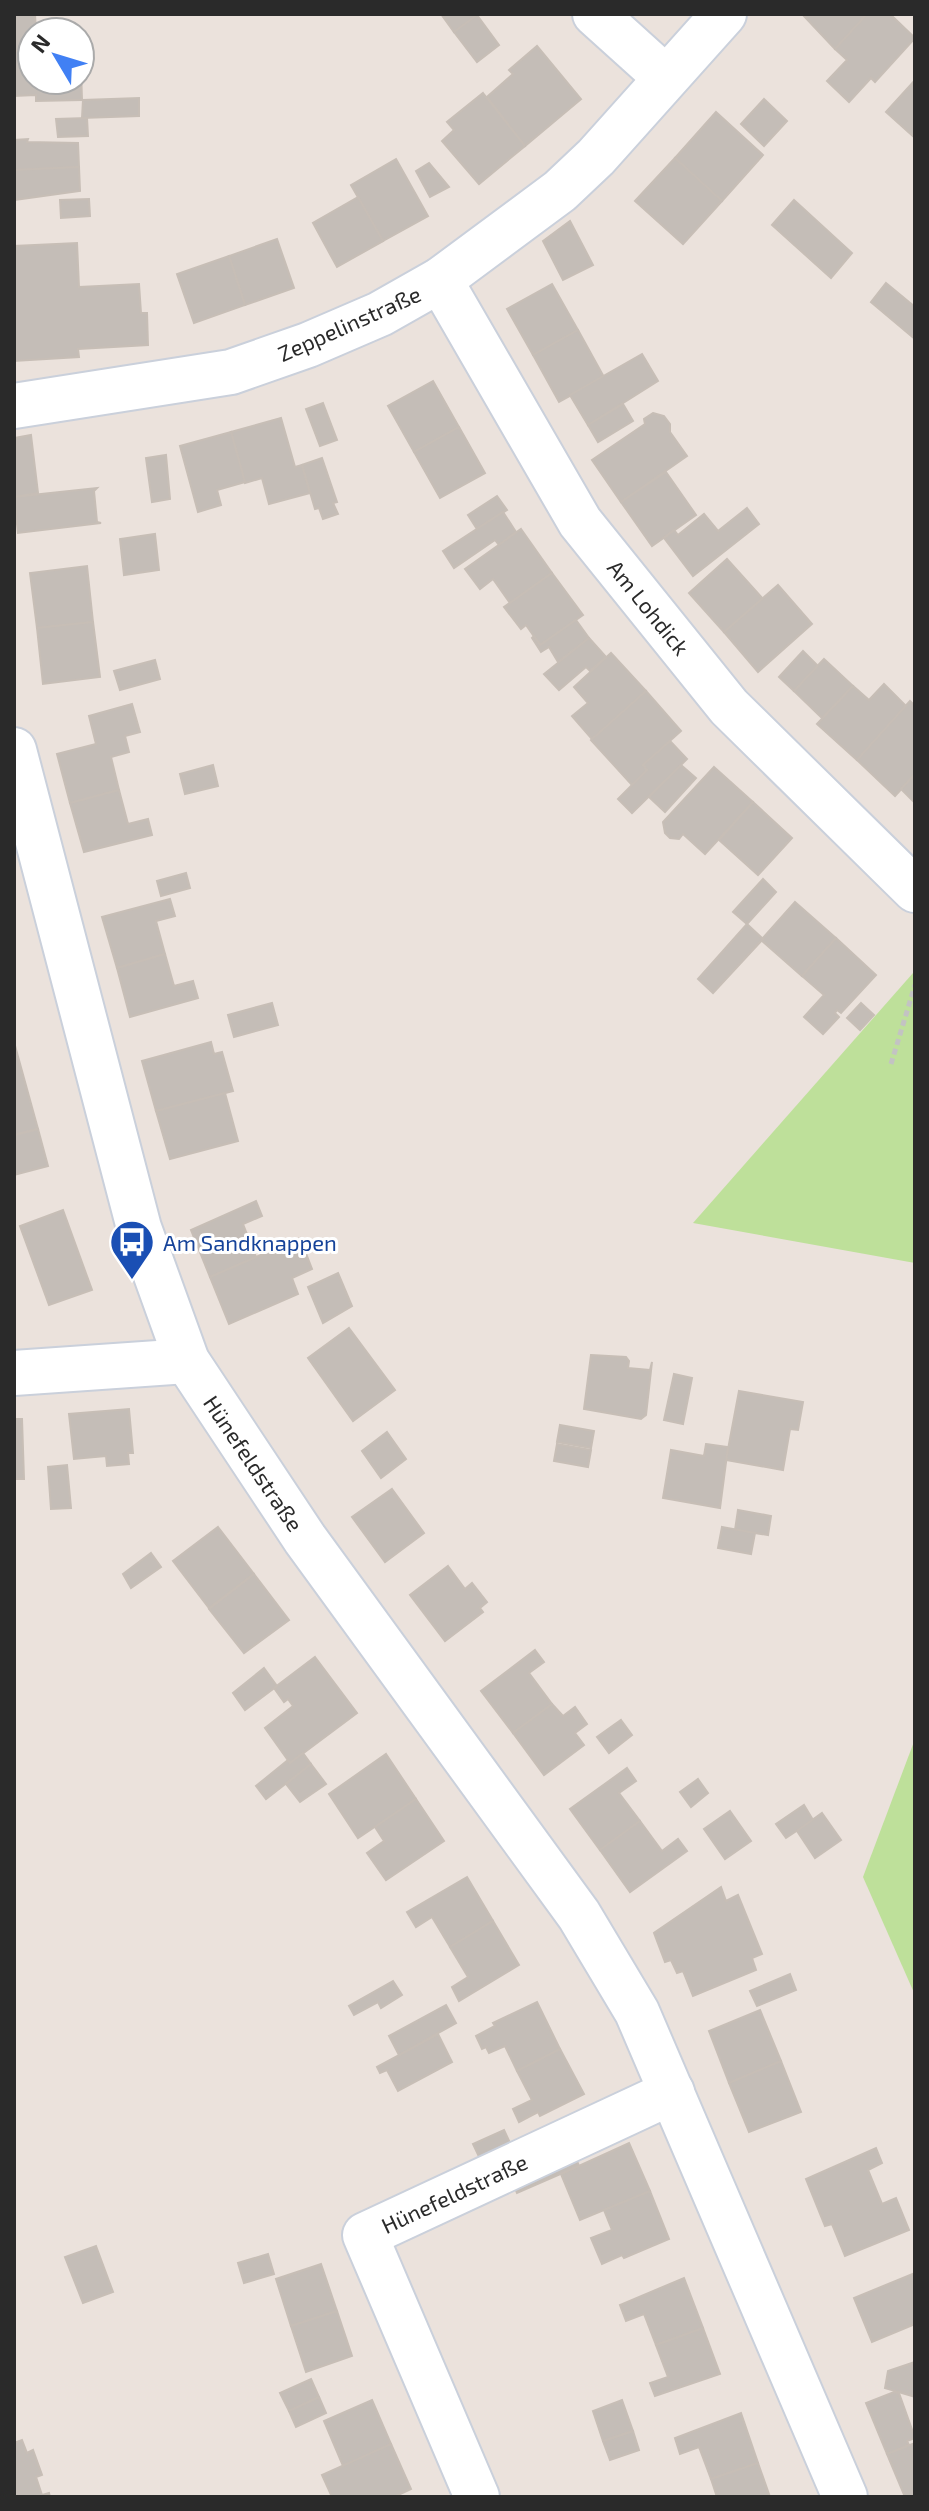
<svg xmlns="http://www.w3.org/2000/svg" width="929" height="2511" font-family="'Exo 2',sans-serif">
	<rect width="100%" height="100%" fill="#ebe2dc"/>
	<g fill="#bee09a">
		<path d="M913,973L915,976V1263L693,1223Z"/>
		<path d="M915,1739V1995L863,1877Z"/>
	</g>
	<g fill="#c4bdb7" stroke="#c7beb6" stroke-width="2">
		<path d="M14,14H35L36,32H32V50L14,51Z"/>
		<path d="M441,14H476L477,15L454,32Z"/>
		<path d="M802,14H867L835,49Z"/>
		<path d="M867,14H890L915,38L875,82L871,78L849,102L827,81L847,60L835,49Z"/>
		<path d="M477,15L499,45L477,62L454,32Z"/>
		<path d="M537,46L581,99L525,146L487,97L513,74L509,70Z"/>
		<path d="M32,50V80H80L81,69L82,100L36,101V95L14,96V51Z"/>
		<path d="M915,80V138L886,112Z"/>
		<path d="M483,93L525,146L479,184L442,141L454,130L447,122Z"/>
		<path d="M139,98V116L82,118L83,100Z"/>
		<path d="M764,99L787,121L764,146L741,124Z"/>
		<path d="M716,112L763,155L722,201L675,158Z"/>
		<path d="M87,118L88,136L58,137L56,119Z"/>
		<path d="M28,139L27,142L78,143L79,167L14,170V140Z"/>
		<path d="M675,158L722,201L683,244L635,201Z"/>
		<path d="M396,159L428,216L383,241L351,185Z"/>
		<path d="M429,163L449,187L430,197L416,171Z"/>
		<path d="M79,167L80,191L14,200V170Z"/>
		<path d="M358,197L383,241L337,267L313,223Z"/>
		<path d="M89,199L90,216L61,218L60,200Z"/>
		<path d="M794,200L852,253L831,278L772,225Z"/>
		<path d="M570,221L593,265L563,280L543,241Z"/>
		<path d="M277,239L294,288L245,305L229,256Z"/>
		<path d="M77,243L79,287L139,284L141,313H147L148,345L78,349L79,357L14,361V246Z"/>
		<path d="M229,256L245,305L194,323L177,274Z"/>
		<path d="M886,283L915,307V339L871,302Z"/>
		<path d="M552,284L578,330L533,355L507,309Z"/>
		<path d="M578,330L604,377L559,402L533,355Z"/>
		<path d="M642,354L658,381L588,425L570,395Z"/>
		<path d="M433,381L459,427L414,452L388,406Z"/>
		<path d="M323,403L337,440L320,446L306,409Z"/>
		<path d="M623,404L633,421L598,442L588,425Z"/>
		<path d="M653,413L664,416L670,424V432L687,456L621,502L592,460L645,424L644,419Z"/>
		<path d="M281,418L295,467L302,465L310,493L269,504L262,478L245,483L231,432Z"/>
		<path d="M459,427L485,473L440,498L414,452Z"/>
		<path d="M231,432L245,482L217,490L221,505L198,512L180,446Z"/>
		<path d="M31,435L38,493L14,497V438Z"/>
		<path d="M166,455L170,499L152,502L146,458Z"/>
		<path d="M322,458L337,502L333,503L338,514L323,519L319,508L315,509L302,465Z"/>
		<path d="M666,472L696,515L652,546L621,502Z"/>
		<path d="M97,488L94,491L97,522L101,523L18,533L14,497Z"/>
		<path d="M497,496L507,510L477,529L468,515Z"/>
		<path d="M747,508L759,524L693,576L664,538L674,530L678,535L704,514L718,531Z"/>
		<path d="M503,512L516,532L499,545L495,540L454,568L443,551Z"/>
		<path d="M521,529L552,573L510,603L493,579L480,589L465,569Z"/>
		<path d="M155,534L159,570L124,575L120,539Z"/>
		<path d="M727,559L763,599L724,632L689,593Z"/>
		<path d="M87,566L93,622L37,628L30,573Z"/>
		<path d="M552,573L583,615L540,645L526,625L521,629L504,607Z"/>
		<path d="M778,585L812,624L758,672L724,632Z"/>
		<path d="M576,620L589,638L558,662L549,647L541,652L532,638L534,636L540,645Z"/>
		<path d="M93,622L100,677L43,684L37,628Z"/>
		<path d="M589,638L606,657L590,671L586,667L559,690L544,674Z"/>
		<path d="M803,651L818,666L794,691L779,677Z"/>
		<path d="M611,653L646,691L592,739L572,716L588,703L574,687Z"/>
		<path d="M824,659L853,686L822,718L794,691Z"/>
		<path d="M155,660L160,679L120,690L114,671Z"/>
		<path d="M884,684L906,706L857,760L817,724L853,686L869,700Z"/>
		<path d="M646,691L681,731L643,765L647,770L632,785L591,740Z"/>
		<path d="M910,701L915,706V774L895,796L857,760Z"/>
		<path d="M132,704L140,732L125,736L129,752L111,757L119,790L70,803L57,754L96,744L89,716Z"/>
		<path d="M670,741L687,759L632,813L618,799L647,770L643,765Z"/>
		<path d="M213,765L218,786L185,794L180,774Z"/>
		<path d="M681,765L696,778L665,812L649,797Z"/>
		<path d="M714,767L753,802L705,854L683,834L679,839L670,838L665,833L663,822Z"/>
		<path d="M915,774V803L901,789Z"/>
		<path d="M119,790L128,824L148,819L152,835L84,852L70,803Z"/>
		<path d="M753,802L792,838L758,875L719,840Z"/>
		<path d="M186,873L190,888L161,896L157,881Z"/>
		<path d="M763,879L776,892L747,924L733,912Z"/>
		<path d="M170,899L175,916L156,921L165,954L117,968L102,917Z"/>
		<path d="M795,902L836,938L802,976L761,940Z"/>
		<path d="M747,924L763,939L713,993L698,979Z"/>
		<path d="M836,938L876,975L841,1013L837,1010L835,1013L839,1017L823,1034L804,1017L824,995L802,976Z"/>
		<path d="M165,954L174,986L193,981L198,998L130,1017L117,968Z"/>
		<path d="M272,1003L278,1025L234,1037L228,1015Z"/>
		<path d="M861,1003L874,1015L860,1030L847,1018Z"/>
		<path d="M14,1042L38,1129L14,1135Z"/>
		<path d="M211,1042L214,1054L222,1052L233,1091L156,1111L142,1061Z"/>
		<path d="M225,1093L238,1141L170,1159L156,1111Z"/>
		<path d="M38,1129L48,1166L14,1175V1135Z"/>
		<path d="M256,1201L262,1216L243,1224L256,1257L210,1277L191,1230Z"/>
		<path d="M63,1210L92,1290L49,1305L20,1226Z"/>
		<path d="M300,1238L312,1269L292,1278L298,1294L229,1324L210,1277Z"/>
		<path d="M338,1273L352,1306L323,1323L308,1287Z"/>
		<path d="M349,1328L395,1390L353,1421L308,1358Z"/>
		<path d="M591,1355L626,1357L629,1361L628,1368L650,1370L652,1362L646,1415L641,1419L584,1409Z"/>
		<path d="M674,1374L692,1378L683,1424L664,1420Z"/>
		<path d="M739,1391L803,1402L798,1430L790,1429L783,1470L726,1460Z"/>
		<path d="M129,1409L133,1453H128L129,1464L107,1466L106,1456L74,1459L69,1414Z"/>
		<path d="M14,1419H22L24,1479H14Z"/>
		<path d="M560,1425L594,1431L591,1448L557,1442Z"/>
		<path d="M387,1432L406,1459L381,1478L362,1451Z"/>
		<path d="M557,1444L591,1450L588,1467L554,1461Z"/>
		<path d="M706,1444L728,1447L720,1508L663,1498L671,1450L704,1456Z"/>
		<path d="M67,1465L71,1508L51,1509L48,1467Z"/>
		<path d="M392,1489L424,1533L385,1562L352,1517Z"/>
		<path d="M738,1510L771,1516L768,1535L735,1530Z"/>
		<path d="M218,1527L254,1574L209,1608L173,1561Z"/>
		<path d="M722,1527L755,1533L751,1554L718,1548Z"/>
		<path d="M151,1553L161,1567L131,1588L123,1574Z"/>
		<path d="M448,1566L465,1589L472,1583L487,1602L480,1608L483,1612L445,1641L410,1595Z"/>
		<path d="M254,1574L289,1620L244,1653L209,1609Z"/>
		<path d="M535,1650L544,1662L529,1673L552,1704L513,1733L481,1691Z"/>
		<path d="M315,1657L357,1713L290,1763L265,1728L293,1706L288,1699L284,1702L274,1688Z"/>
		<path d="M264,1668L277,1686L245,1710L233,1693Z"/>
		<path d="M552,1704L563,1716L575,1707L587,1724L575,1733L584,1745L544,1775L513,1733Z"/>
		<path d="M621,1720L632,1735L609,1753L597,1737Z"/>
		<path d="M303,1753L311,1764L266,1799L256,1786L288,1760L290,1763Z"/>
		<path d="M386,1754L416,1799L358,1838L329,1794Z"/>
		<path d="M311,1764L326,1784L300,1802L286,1784Z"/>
		<path d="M627,1768L636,1781L619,1793L640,1821L600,1850L570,1809Z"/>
		<path d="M698,1779L708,1793L691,1807L680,1792Z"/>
		<path d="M416,1799L444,1841L386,1880L367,1853L384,1841L375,1827Z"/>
		<path d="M804,1805L813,1820L786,1838L776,1824Z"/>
		<path d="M730,1811L751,1841L725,1859L704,1829Z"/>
		<path d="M822,1813L841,1840L815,1858L797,1831Z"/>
		<path d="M640,1821L662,1851L678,1839L687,1851L630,1892L600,1850Z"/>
		<path d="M467,1877L493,1921L450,1947L432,1917L416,1927L407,1912Z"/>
		<path d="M721,1887L726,1901L738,1895L762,1954L752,1958L756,1970L693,1996L683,1971L677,1973L671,1960L665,1962L654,1933Z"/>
		<path d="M493,1921L519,1965L459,2001L452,1987L468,1977L450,1947Z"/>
		<path d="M790,1974L796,1990L757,2006L750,1991Z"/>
		<path d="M393,1981L402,1995L381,2008L378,2002L354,2015L349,2006Z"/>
		<path d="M537,2002L560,2049L517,2071L505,2046L489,2053L486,2047L482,2049L476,2036L495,2026L493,2023Z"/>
		<path d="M446,2005L456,2023L399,2055L389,2036Z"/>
		<path d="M760,2010L781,2061L729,2083L709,2031Z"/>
		<path d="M438,2034L452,2062L398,2091L387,2070L380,2073L377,2067Z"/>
		<path d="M560,2049L584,2094L540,2116L538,2112L519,2122L513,2109L532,2100L517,2071Z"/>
		<path d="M781,2061L801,2112L749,2132L729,2083Z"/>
		<path d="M504,2130L512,2147L481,2161L473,2144Z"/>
		<path d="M629,2143L650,2191L580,2220L561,2174Z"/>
		<path d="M571,2146L579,2166L517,2193L509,2174Z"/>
		<path d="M876,2148L882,2163L868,2170L882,2204L896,2198L909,2230L845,2256L832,2224L825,2226L806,2179Z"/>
		<path d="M650,2191L669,2239L624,2258L622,2255L602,2264L591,2238L612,2230L604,2210Z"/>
		<path d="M96,2246L113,2292L83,2303L65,2257Z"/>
		<path d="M268,2254L274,2274L244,2283L238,2263Z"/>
		<path d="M321,2264L337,2311L291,2326L276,2279Z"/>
		<path d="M915,2273V2324L872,2342L854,2298Z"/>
		<path d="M684,2278L703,2328L656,2345L644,2314L626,2321L620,2305Z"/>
		<path d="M337,2311L352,2356L306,2372L291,2326Z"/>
		<path d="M703,2328L720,2374L655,2396L650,2383L668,2377L656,2345Z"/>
		<path d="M915,2362V2397L885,2388L888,2371Z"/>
		<path d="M311,2379L319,2397L289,2411L280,2393Z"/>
		<path d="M894,2392L899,2393L915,2438L907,2441L909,2445L887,2454L866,2403Z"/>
		<path d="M319,2397L326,2413L296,2427L289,2411Z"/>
		<path d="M372,2400L391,2444L343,2466L324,2421Z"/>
		<path d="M622,2400L633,2431L603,2441L593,2411Z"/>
		<path d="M741,2413L758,2463L711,2479L699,2447L680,2454L675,2438Z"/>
		<path d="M633,2431L639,2450L610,2460L603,2441Z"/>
		<path d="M22,2440L27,2453L33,2450L42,2475L36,2477L42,2495L49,2493L50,2497H14V2443Z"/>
		<path d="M915,2443V2497H905L887,2454Z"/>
		<path d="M391,2444L411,2489L394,2497H332L322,2475Z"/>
		<path d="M758,2463L770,2497H717L711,2479Z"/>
	</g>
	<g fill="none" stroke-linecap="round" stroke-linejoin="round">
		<g stroke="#cad0db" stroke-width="48">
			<g id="minor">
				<path d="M595,14L666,78"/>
				<path d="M440,280L580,522L729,707L915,890"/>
				<path d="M14,406L231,372L308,345L380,314L440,280L560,191L596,157L724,14"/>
				<path d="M14,750L139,1228L187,1361L305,1539L579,1915L637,2012L845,2497"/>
				<path d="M14,1373L187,1361"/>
				<path d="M477,2497L365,2235L672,2092"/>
			</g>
		</g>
		<path stroke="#c3c3c3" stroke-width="5" stroke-dasharray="6 4" stroke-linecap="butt" d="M891,1064L915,985"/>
		<use href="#minor" stroke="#fff" stroke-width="44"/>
	</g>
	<defs>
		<g id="bus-pin" transform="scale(2.3)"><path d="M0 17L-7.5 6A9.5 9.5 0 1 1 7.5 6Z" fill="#1a4fb4" stroke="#fff"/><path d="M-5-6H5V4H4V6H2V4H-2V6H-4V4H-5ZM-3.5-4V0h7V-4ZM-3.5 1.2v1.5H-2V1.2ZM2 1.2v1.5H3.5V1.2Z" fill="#fff"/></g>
	</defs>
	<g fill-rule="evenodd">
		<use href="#bus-pin" x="132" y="1242"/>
	</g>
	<g text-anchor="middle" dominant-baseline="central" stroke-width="6" stroke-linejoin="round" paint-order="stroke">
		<g font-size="22" fill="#2a2a2a" stroke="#fff">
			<text transform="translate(349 323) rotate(-24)">Zeppelinstraße</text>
			<text transform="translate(649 607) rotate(51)">Am Lohdick</text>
			<text transform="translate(254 1463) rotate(56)">Hünefeldstraße</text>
			<text transform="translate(454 2193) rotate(-25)">Hünefeldstraße</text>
		</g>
		<g font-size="22" fill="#164399" stroke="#fff" text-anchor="start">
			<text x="163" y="1242">Am Sandknappen</text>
		</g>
	</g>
	<rect width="929" height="2511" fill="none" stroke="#2a2a2a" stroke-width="32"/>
	<g transform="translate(56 56) rotate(308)"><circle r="38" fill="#ffffff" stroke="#aaaaaa" stroke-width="2"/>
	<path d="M0-6L14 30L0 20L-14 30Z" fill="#4180f4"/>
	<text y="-12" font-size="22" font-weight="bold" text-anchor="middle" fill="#2a2a2a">N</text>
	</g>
</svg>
